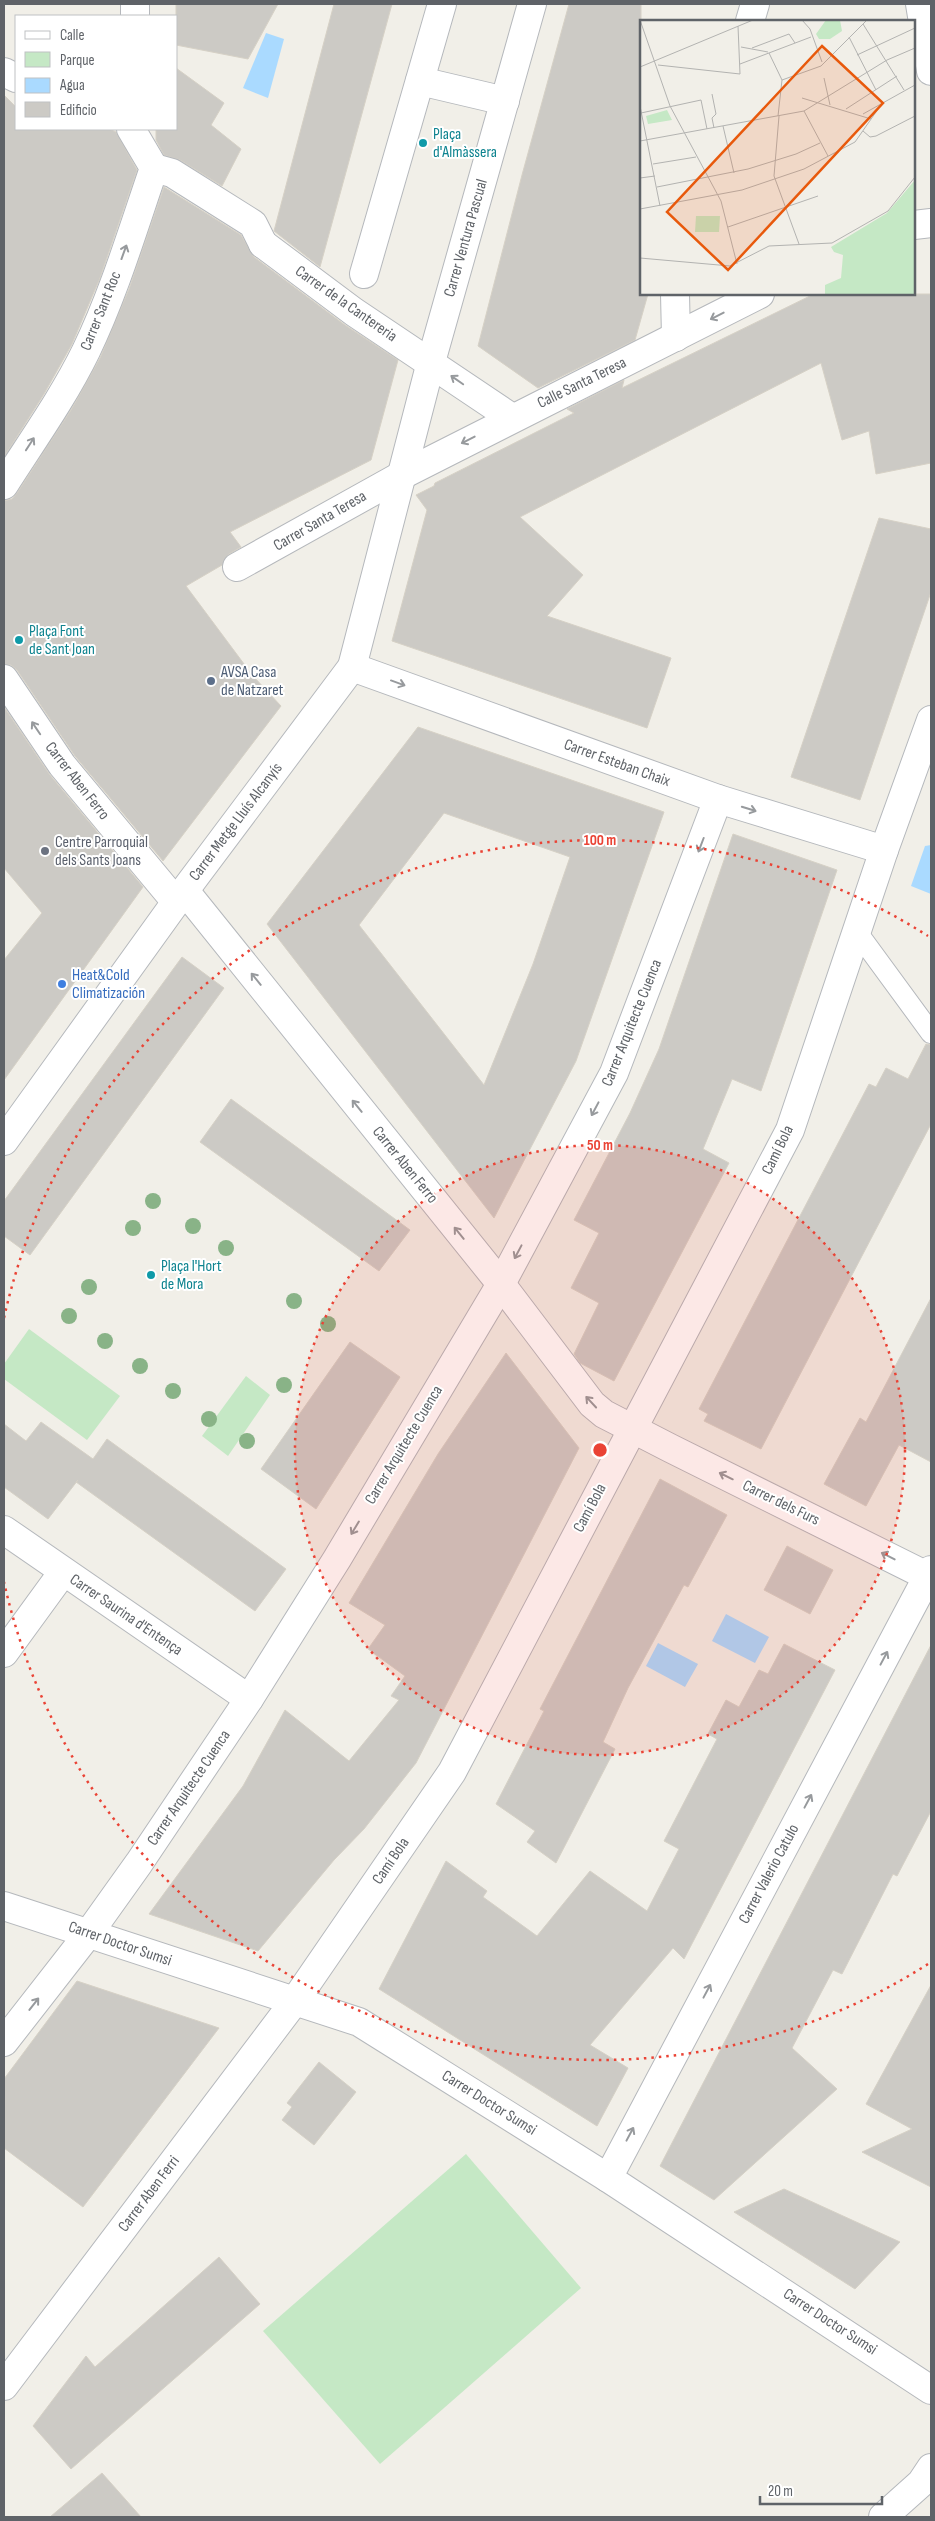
<svg xmlns="http://www.w3.org/2000/svg" width="935" height="2521" font-family="'Sofia Sans Condensed',sans-serif">
	<rect width="100%" height="100%" fill="#f1efe8"/>
	<g fill="#c5e8c5">
		<path d="M29,1329L120,1396L87,1440L4,1379V1364Z"/>
		<path d="M246,1376L270,1395L228,1456L202,1436Z"/>
		<path d="M466,2154L581,2288L380,2464L263,2331Z"/>
	</g>
	<g fill="#aadaff">
		<path d="M266,33L284,39L268,98L243,88Z"/>
		<path d="M931,845V894L911,886L925,846Z"/>
		<path d="M726,1614L769,1637L755,1663L712,1641Z"/>
		<path d="M658,1643L698,1664L685,1687L646,1666Z"/>
	</g>
	<g fill="#cccac5" stroke="#d6d1c6" fill-rule="evenodd">
		<path d="M176,4H278L248,59L176,45Z"/>
		<path d="M334,4H392L320,267L274,231Z"/>
		<path d="M569,4H641V294H648L635,340L538,388L478,346L522,175Z"/>
		<path d="M176,68L224,103L211,125L241,149L222,186L180,160L164,155L156,140V129H176Z"/>
		<path d="M4,95L16,107V129H109L116,132L137,170L100,278L72,344L44,394L4,457Z"/>
		<path d="M164,187L241,235L254,257L345,325L398,360L371,460L230,532L241,547L229,554L222,565L186,586L253,676L281,706L163,861L75,756L17,670L11,665L4,664V501L12,499L17,493L71,410L100,358L129,289Z"/>
		<path d="M814,294H931V463L876,474L869,431L842,440L821,363L520,517L583,575L547,616L671,658L647,728L392,641L427,510L416,495L434,486L435,483L574,413L567,409L624,380L622,388Z"/>
		<path d="M879,518L931,529V592L860,800L791,777Z"/>
		<path d="M4,707L50,775L143,887L4,1080V960L42,913L4,868Z"/>
		<path d="M418,727L664,812L576,1061L494,1218L267,924ZM444,813L570,857L533,964L484,1085L359,925Z"/>
		<path d="M733,834L837,870L761,1091L732,1079L703,1149L729,1163L614,1381L580,1363L574,1354L599,1303L571,1288L599,1233L574,1220L630,1113L659,1049Z"/>
		<path d="M182,957L224,988L30,1255L4,1236V1201Z"/>
		<path d="M926,1044L931,1045V1124L761,1449L704,1421L708,1414L699,1409L869,1084L876,1087L886,1068L908,1079Z"/>
		<path d="M231,1099L410,1230L379,1271L200,1142Z"/>
		<path d="M931,1298V1462L899,1445L866,1506L824,1484L860,1418L866,1422Z"/>
		<path d="M350,1342L400,1377L316,1509L261,1469Z"/>
		<path d="M506,1353L579,1448L416,1763L364,1829L334,1860L258,1951L149,1914L243,1786L285,1710L349,1761L399,1700L391,1696L405,1676L368,1649L385,1625L349,1603L438,1454Z"/>
		<path d="M41,1422L93,1459L107,1439L286,1569L255,1611L76,1482L78,1480L48,1519L4,1487V1424L26,1441Z"/>
		<path d="M660,1479L727,1515L688,1587L684,1585L628,1688L603,1742L615,1749L556,1863L527,1842L535,1831L496,1804L544,1711L540,1709Z"/>
		<path d="M787,1546L833,1570L810,1614L764,1590Z"/>
		<path d="M784,1644L835,1670L684,1959L673,1948L590,2045L628,2068L597,2126L379,1989L446,1861L487,1891L483,1897L537,1936L590,1871L647,1911L679,1849L664,1841L717,1739L708,1734L726,1700L739,1707L759,1670L768,1674Z"/>
		<path d="M931,1645V1811L897,1876L893,1874L842,1974L833,1970L792,2048L837,2089L714,2200L660,2166Z"/>
		<path d="M77,1981L219,2028L83,2207L4,2148V2079Z"/>
		<path d="M931,1985V2187L862,2152L912,2129L866,2104Z"/>
		<path d="M319,2062L356,2092L314,2145L282,2120L292,2107L287,2103Z"/>
		<path d="M784,2189L900,2242L855,2289L734,2212Z"/>
		<path d="M219,2257L260,2304L71,2469L33,2426L86,2356L95,2367Z"/>
		<path d="M102,2473L141,2517H50Z"/>
	</g>
	<g fill="none" stroke-linecap="round" stroke-linejoin="round">
		<g stroke="#b5b8bc" stroke-width="22">
			<path id="service" d="M857,932L931,1033"/>
		</g>
		<g stroke="#b5b8bc" stroke-width="30">
			<g id="pedestrian">
				<path d="M420,81L505,101"/>
				<path d="M154,168L172,173L253,224L263,244"/>
				<path d="M364,274L442,4"/>
				<path d="M4,1653L63,1572"/>
			</g>
		</g>
		<g stroke="#b5b8bc" stroke-width="30">
			<g id="minor">
				<path d="M920,4L931,71"/>
				<path d="M135,16V4"/>
				<path d="M750,21L755,4"/>
				<path d="M4,72L16,78"/>
				<path d="M914,225L931,223"/>
				<path d="M263,244L354,312L512,418"/>
				<path d="M675,294L676,337"/>
				<path d="M4,485C32,441 63,398 86,351C114,293 133,229 154,168L131,129"/>
				<path d="M237,567L404,474L760,294"/>
				<path d="M352,667L718,799L884,850"/>
				<path d="M4,679L62,765L176,902"/>
				<path d="M185,891L501,1284L592,1404L604,1414L670,1448L931,1578"/>
				<path d="M4,1141L176,902L352,667L431,362L532,4"/>
				<path d="M4,1530L249,1699"/>
				<path d="M4,1906L359,2022L608,2178L931,2390"/>
				<path d="M4,2042L89,1933L139,1863L249,1699L337,1559L501,1284L614,1073L718,799"/>
				<path d="M608,2178L931,1570"/>
				<path d="M4,2386L294,2002L452,1772L790,1130L884,850L931,720"/>
				<path d="M883,2517L921,2483L931,2468"/>
			</g>
		</g>
		<use href="#service" stroke="#fff" stroke-width="20"/>
		<use href="#pedestrian" stroke="#fff" stroke-width="28"/>
		<use href="#minor" stroke="#fff" stroke-width="28"/>
	</g>
	<g fill="#89b387">
		<circle cx="153" cy="1201" r="8"/>
		<circle cx="193" cy="1226" r="8"/>
		<circle cx="133" cy="1228" r="8"/>
		<circle cx="226" cy="1248" r="8"/>
		<circle cx="89" cy="1287" r="8"/>
		<circle cx="294" cy="1301" r="8"/>
		<circle cx="69" cy="1316" r="8"/>
		<circle cx="328" cy="1324" r="8"/>
		<circle cx="105" cy="1341" r="8"/>
		<circle cx="140" cy="1366" r="8"/>
		<circle cx="284" cy="1385" r="8"/>
		<circle cx="173" cy="1391" r="8"/>
		<circle cx="209" cy="1419" r="8"/>
		<circle cx="247" cy="1441" r="8"/>
	</g>
	<defs><path id="oneway-shaft" d="M-6 0H5M1.5-3L5.5 0L1.5 3" fill="none" stroke-width="1.6" stroke-linecap="round" stroke-linejoin="round" transform="scale(1.25)"/></defs>
	<g stroke="#979a9d">
		<use href="#oneway-shaft" transform="translate(124 252) rotate(-70)"/>
		<use href="#oneway-shaft" transform="translate(717 316) rotate(153)"/>
		<use href="#oneway-shaft" transform="translate(457 380) rotate(-145)"/>
		<use href="#oneway-shaft" transform="translate(468 440) rotate(153)"/>
		<use href="#oneway-shaft" transform="translate(30 444) rotate(-57)"/>
		<use href="#oneway-shaft" transform="translate(398 683) rotate(20)"/>
		<use href="#oneway-shaft" transform="translate(36 728) rotate(-124)"/>
		<use href="#oneway-shaft" transform="translate(749 809) rotate(17)"/>
		<use href="#oneway-shaft" transform="translate(701 845) rotate(111)"/>
		<use href="#oneway-shaft" transform="translate(256 979) rotate(-129)"/>
		<use href="#oneway-shaft" transform="translate(357 1106) rotate(-129)"/>
		<use href="#oneway-shaft" transform="translate(595 1109) rotate(118)"/>
		<use href="#oneway-shaft" transform="translate(459 1233) rotate(-129)"/>
		<use href="#oneway-shaft" transform="translate(518 1252) rotate(118)"/>
		<use href="#oneway-shaft" transform="translate(591 1402) rotate(-133)"/>
		<use href="#oneway-shaft" transform="translate(726 1476) rotate(-154)"/>
		<use href="#oneway-shaft" transform="translate(355 1528) rotate(121)"/>
		<use href="#oneway-shaft" transform="translate(888 1556) rotate(-153)"/>
		<use href="#oneway-shaft" transform="translate(884 1658) rotate(-62)"/>
		<use href="#oneway-shaft" transform="translate(808 1801) rotate(-62)"/>
		<use href="#oneway-shaft" transform="translate(707 1991) rotate(-62)"/>
		<use href="#oneway-shaft" transform="translate(34 2004) rotate(-52)"/>
		<use href="#oneway-shaft" transform="translate(630 2134) rotate(-62)"/>
	</g>
	<circle cx="600" cy="1450" r="305" fill="#ea4335" fill-opacity=".12"/>
	<g fill="none" stroke="#ea4335" stroke-width="2.5" stroke-dasharray="2.5 5">
		<circle cx="600" cy="1450" r="305"/>
		<path d="M928 1964A610 610 0 0 1 4 1582M4 1318A610 610 0 0 1 928 936"/>
	</g>
	<g fill="#0f9aa8" stroke="#fff" stroke-width="2">
		<circle cx="423" cy="143" r="5"/>
		<circle cx="19" cy="640" r="5"/>
		<circle cx="151" cy="1275" r="5"/>
	</g>
	<circle fill="#5c6f8a" stroke="#fff" stroke-width="2" cx="211" cy="681" r="5"/>
	<circle fill="#6b7280" stroke="#fff" stroke-width="2" cx="45" cy="851" r="5"/>
	<circle fill="#3f7fe0" stroke="#fff" stroke-width="2" cx="62" cy="984" r="5"/>
	<g text-anchor="middle" dominant-baseline="central" stroke-width="4" stroke-linejoin="round" paint-order="stroke">
		<g font-size="16" fill="#0d838f" stroke="#fff" text-anchor="start">
			<text x="433" y="134">Plaça<tspan x="433" dy="18">d'Almàssera</tspan></text>
			<text x="29" y="631">Plaça Font<tspan x="29" dy="18">de Sant Joan</tspan></text>
			<text x="161" y="1266">Plaça l'Hort<tspan x="161" dy="18">de Mora</tspan></text>
		</g>
		<g font-size="16" fill="#5f6368" stroke="#fff">
			<text transform="translate(466 238) rotate(-74)">Carrer Ventura Pascual</text>
			<text transform="translate(346 304) rotate(35)">Carrer de la Cantereria</text>
			<text transform="translate(101 311) rotate(-68)">Carrer Sant Roc</text>
			<text transform="translate(582 383) rotate(-26)">Calle Santa Teresa</text>
			<text transform="translate(320 521) rotate(-30)">Carrer Santa Teresa</text>
			<text transform="translate(617 763) rotate(20)">Carrer Esteban Chaix</text>
			<text transform="translate(77 781) rotate(52)">Carrer Aben Ferro</text>
			<text transform="translate(236 822) rotate(-53)">Carrer Metge Lluís Alcanyís</text>
			<text transform="translate(632 1023) rotate(-68)">Carrer Arquitecte Cuenca</text>
			<text transform="translate(778 1150) rotate(-64)">Camí Bola</text>
			<text transform="translate(405 1165) rotate(51)">Carrer Aben Ferro</text>
			<text transform="translate(404 1445) rotate(-59)">Carrer Arquitecte Cuenca</text>
			<text transform="translate(781 1503) rotate(26)">Carrer dels Furs</text>
			<text transform="translate(590 1508) rotate(-62)">Camí Bola</text>
			<text transform="translate(126 1615) rotate(34)">Carrer Saurina d'Entença</text>
			<text transform="translate(189 1788) rotate(-56)">Carrer Arquitecte Cuenca</text>
			<text transform="translate(391 1861) rotate(-56)">Camí Bola</text>
			<text transform="translate(769 1874) rotate(-62)">Carrer Valerio Catulo</text>
			<text transform="translate(120 1944) rotate(19)">Carrer Doctor Sumsi</text>
			<text transform="translate(489 2103) rotate(32)">Carrer Doctor Sumsi</text>
			<text transform="translate(149 2194) rotate(-53)">Carrer Aben Ferri</text>
			<text transform="translate(830 2322) rotate(33)">Carrer Doctor Sumsi</text>
		</g>
		<g font-size="16" fill="#4e5e75" stroke="#fff" text-anchor="start">
			<text x="221" y="672">AVSA Casa<tspan x="221" dy="18">de Natzaret</tspan></text>
		</g>
		<g font-size="16" fill="#5b616d" stroke="#fff" text-anchor="start">
			<text x="55" y="842">Centre Parroquial<tspan x="55" dy="18">dels Sants Joans</tspan></text>
		</g>
		<g font-size="16" fill="#366cbe" stroke="#fff" text-anchor="start">
			<text x="72" y="975">Heat&amp;Cold<tspan x="72" dy="18">Climatización</tspan></text>
		</g>
	</g>
	<g transform="translate(640 20)">
		<rect width="275" height="275" fill="#f1efe8"/>
		<path d="M186,0H200L202,11L190,19H179L176,14ZM27,90L32,100L8,104L6,96ZM275,160V275H185V265L201,258L203,235L194,232L191,227L247,193ZM56,196H80L79,212H55Z" fill="#c5e8c5"/>
		<path fill="none" stroke="#b3b3b1" stroke-width="1" d="M0,0L30,86L81,181L97,244M162,0L170,9L182,42M223,4L264,70M209,17L236,70M101,27L128,32M112,28L149,14L155,23M129,33L142,60M217,35L275,8M100,44L171,17M18,45L100,54L98,6M0,47L113,0M184,58L190,85M142,60L181,46L227,0M72,74L76,94L72,98L74,108M162,78L231,99M0,86L20,186M206,89L257,56M164,91L188,136M1,93L61,80L67,109M223,94L275,65M138,96L142,60M139,96L134,156L159,224M83,106L94,153M223,111L230,117L236,116L275,96M0,121L164,91L247,40L275,28M13,144L56,137M0,158L15,156M17,167L108,149L156,134L180,123M0,189L102,170L164,149L215,122L243,82M88,207L178,176M0,238L90,246L129,226L192,223L248,191L275,157"/>
		<path fill="#e8590c" fill-opacity="0.15" stroke="#e8590c" stroke-width="2.5" d="M182,26L243,83L88,250L27,192Z"/>
		<rect width="275" height="275" fill="none" stroke="#5f6368" stroke-width="2.5"/>
	</g>
	<circle cx="600" cy="1450" r="8" fill="#ea4335" stroke="#fff" stroke-width="2.5"/>
	<g font-size="15" text-anchor="middle" font-weight="bold" fill="#ea4335" stroke="#fff" stroke-width="4" stroke-linejoin="round" paint-order="stroke">
		<text x="600" y="845">100 m</text>
		<text x="600" y="1150">50 m</text>
	</g>
	<rect width="935" height="2521" fill="none" stroke="#5f6368" stroke-width="10"/>
	<rect x="15" y="15" width="162" height="115" fill="#ffffff" stroke="#bfc1c3"/>
	<rect x="25" y="31" width="25" height="8" fill="#ffffff" stroke="#bfc1c3"/>
	<text x="60" y="40" font-size="15" fill="#5f6368">Calle</text>
	<rect x="25" y="52" width="25" height="15" fill="#c5e8c5" stroke="#bfc1c3"/>
	<text x="60" y="65" font-size="15" fill="#5f6368">Parque</text>
	<rect x="25" y="78" width="25" height="15" fill="#aadaff" stroke="#bfc1c3"/>
	<text x="60" y="90" font-size="15" fill="#5f6368">Agua</text>
	<rect x="25" y="102" width="25" height="15" fill="#cccac5" stroke="#bfc1c3"/>
	<text x="60" y="115" font-size="15" fill="#5f6368">Edificio</text>
	<path d="M760 2496v8h122v-8" fill="none" stroke="#5f6368" stroke-width="2.5"/>
	<text x="768" y="2496" font-size="15" fill="#5f6368" stroke="#ffffff" stroke-width="4" paint-order="stroke">20 m</text>
</svg>
